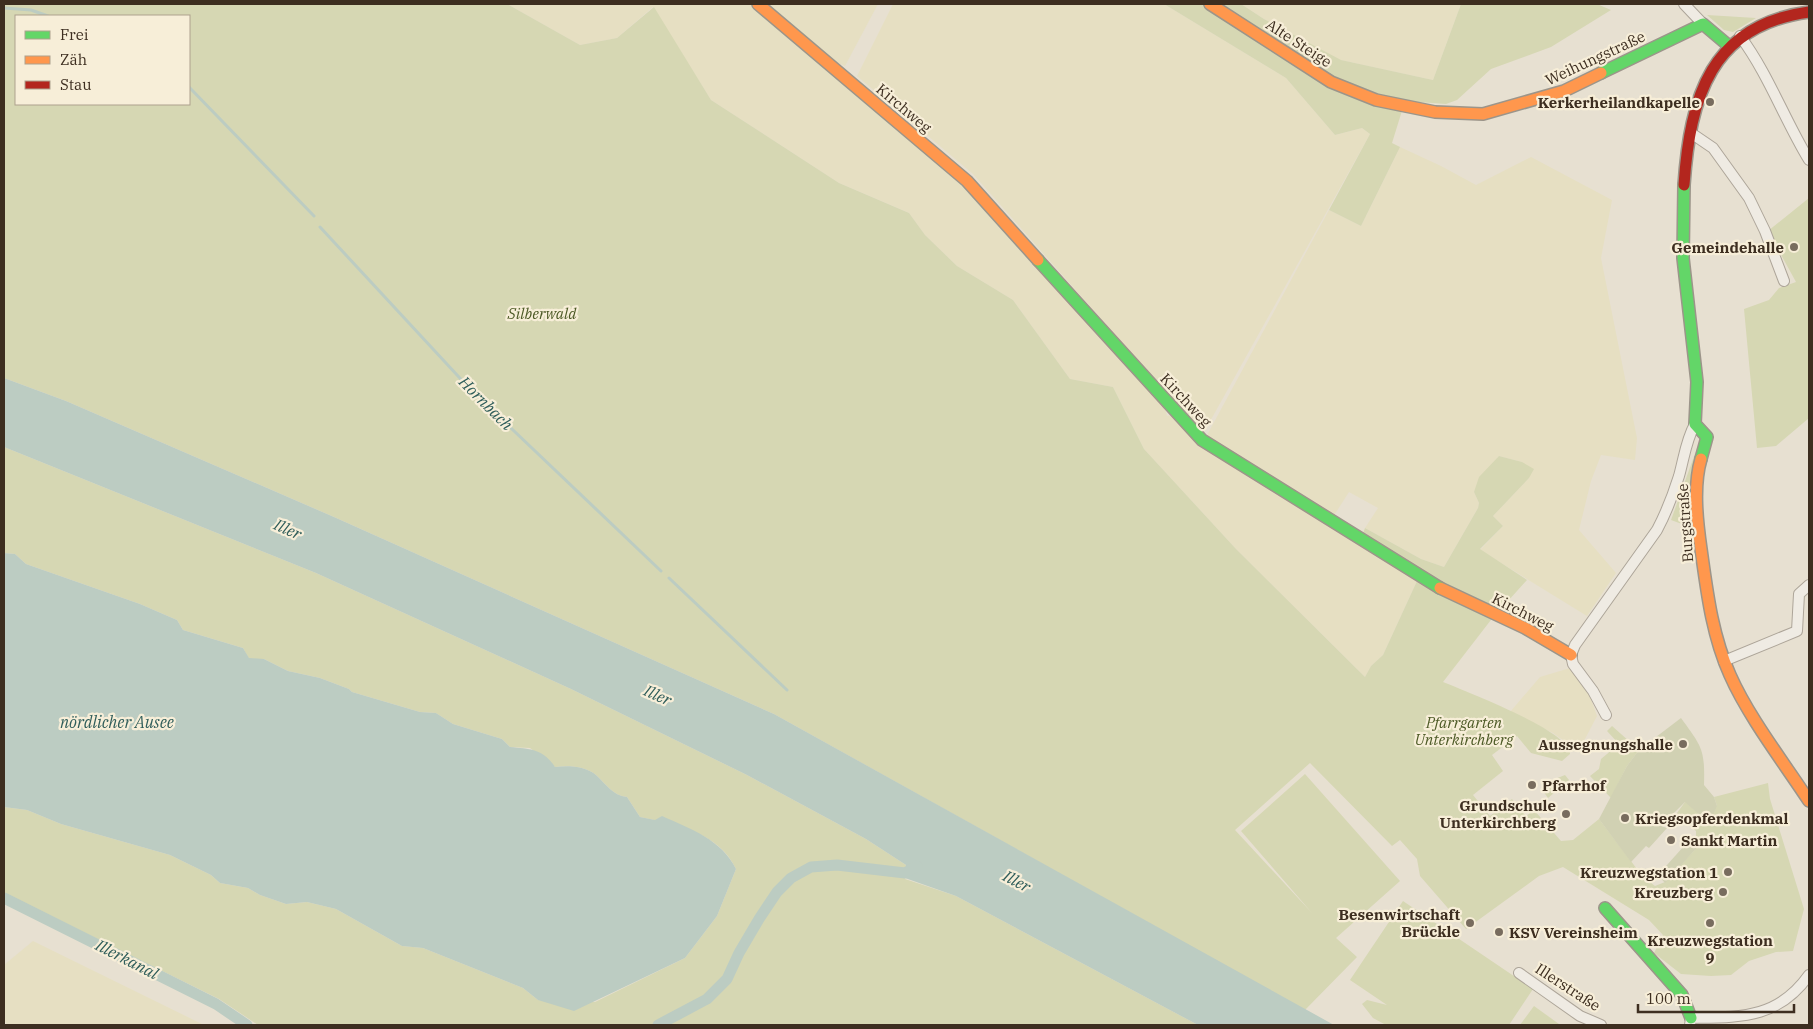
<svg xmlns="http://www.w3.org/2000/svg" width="1813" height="1029" font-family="'IBM Plex Serif',serif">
	<rect width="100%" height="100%" fill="#e7e0d1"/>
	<g fill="#e6dfc2">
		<path d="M507,4H753L959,180L1164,404L1167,416L1172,415L1417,581L1383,655L1371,666L1365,677L1236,549L1144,449L1113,387L1070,379L1013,300L957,266L925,235L909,213L839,183L711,100L653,7L617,38L580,45Z"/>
		<path d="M767,4H878L845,66L838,63Z"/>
		<path d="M893,4H1164L1286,78L1335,135L1362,128L1370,134L1203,434L973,174L857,76Z"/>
		<path d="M1241,4H1461L1433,80L1336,59L1264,19Z"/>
		<path d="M1400,147L1441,166L1476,185L1531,157L1612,200L1601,258L1637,438L1635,460L1601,455L1591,481L1579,530L1616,573L1587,616L1480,550L1503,526L1493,516L1529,478L1522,462L1499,456L1474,492L1479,503L1478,508L1444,567L1421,559L1365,528L1378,508L1349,492L1333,517L1206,437L1329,210L1361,226Z"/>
		<path d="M1570,668L1588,691L1597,716L1585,739L1575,750H1570L1567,743L1553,733L1510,712L1540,677Z"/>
		<path d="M33,941L204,1025H7L4,1019V965Z"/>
	</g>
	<g fill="#d6d7b3" fill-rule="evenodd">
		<path d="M4,4H507L580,45L617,38L654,7L711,100L839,183L909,213L925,235L957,266L1013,300L1070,379L1113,387L1144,449L1236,549L1365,677L1371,666L1383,655L1417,581L1494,616L1443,682C1465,691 1572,732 1570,754L1562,761L1531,753L1517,736L1492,755L1503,771L1473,795L1490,816L1512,799L1526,816L1534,810L1561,841L1573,840L1599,819L1643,877L1655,886L1665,882L1701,843L1696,839V831L1677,813L1685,802L1717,806L1714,797L1768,783L1770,799L1804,909L1793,951L1776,952L1749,961L1731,975L1711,976L1681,974L1654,953L1663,935L1649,920L1563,867L1539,876L1466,929L1420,876L1417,859L1400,840L1392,846L1310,763L1235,830L1312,913L1241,831L1305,774L1400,881L1336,938L1357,957L1305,1010L774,714L334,517L66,401L4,378ZM16,16H189V104H16Z"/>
		<path d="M1164,4H1241L1264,19L1341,60L1433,80L1461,4H1597L1611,10L1551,47L1491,69L1457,100L1446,104L1405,101L1392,143L1400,147L1361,226L1329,210L1370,134L1362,128L1335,135L1286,78Z"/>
		<path d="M1707,15L1756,18L1733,32L1724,30Z"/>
		<path d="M1809,198V418L1776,446L1757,448L1744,309L1769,300L1779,288L1796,282L1768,231Z"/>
		<path d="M4,447L316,573L571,689L747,775L866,839L906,865L905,879L956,896L1198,1025H258L219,999L4,893V807L27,810L61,824L170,855L211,875L220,883L248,888L260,895L286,904L307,902L336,909L402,946L423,948L523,988L538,1000L595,1002L685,958L717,916L736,869C719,832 676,825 640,817L627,797C612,795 607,785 596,775C586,766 568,765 555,767L530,748L510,747L502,739L453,724L436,713L420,712L352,692L349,689L320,678L288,671L264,659H249L243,648L183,630L177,620L140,604L26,564L15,554L4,553Z"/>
		<path d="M1697,448L1694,524L1690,527L1671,520Z"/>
		<path d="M1499,456L1522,462L1534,469L1529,478L1493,516L1503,526L1480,549L1527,580L1499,611L1446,586L1362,536L1365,528L1421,559L1444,567L1478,508L1479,503L1474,492L1479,477Z"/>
		<path d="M1612,726L1639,750L1627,766L1611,798L1590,776L1599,769L1601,759L1619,744L1607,731Z"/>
		<path d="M1565,775L1569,780L1548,798L1543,791L1555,779Z"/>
		<path d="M1403,901L1533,989L1509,1025H1386L1373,1018L1362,1004L1367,1000L1387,1005L1350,980Z"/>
		<path d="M1534,1006L1559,1024L1520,1025Z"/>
	</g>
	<g fill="#d1d1b3">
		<path d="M1681,718C1702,747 1705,749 1704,785L1714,797L1717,806L1709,823L1685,802L1661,826L1667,828L1649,848L1646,846L1631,862L1599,819L1627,766L1639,750Z"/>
		<path d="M1693,836L1701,843L1665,883L1658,875Z"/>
	</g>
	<g fill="#bcccc2">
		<path d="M4,378L66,401L334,517L774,714L1334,1025H1198L956,896L905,878L906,865L866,839L747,775L571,689L316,573L4,447Z"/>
		<path d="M4,553L15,554L26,564L140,604L177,620L183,630L243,648L249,658L264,659L288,671L320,678L349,689L352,692L420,712L436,713L453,724L502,739L510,747C531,749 543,749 555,767C568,765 586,766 596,775C607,785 612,795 627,797L640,817L655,820L662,816C691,829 722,840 736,869L717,916L685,958L574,1011L538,1000L523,988L423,948L402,946L336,909L307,902L286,904L260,895L248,888L220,883L211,875L170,855L61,824L27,810L4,807Z"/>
	</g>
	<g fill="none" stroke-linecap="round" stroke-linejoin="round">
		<g stroke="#bcccc2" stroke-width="3">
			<path d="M4,8L31,10L48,16"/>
			<path d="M189,87L314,216"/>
			<path d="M320,227L470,389L661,571"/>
			<path d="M669,578L787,690"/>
		</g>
		<g stroke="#bcccc2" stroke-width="11">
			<path d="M4,898L216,1004L247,1025"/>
			<path d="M658,1025L707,999L727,979L739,953L759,919L777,892L791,878L811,867L837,865L905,873L917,866"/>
		</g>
		<g stroke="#ada599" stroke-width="12">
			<g id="street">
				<path d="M1684,4L1703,24"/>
				<path d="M1740,36C1769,75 1784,119 1809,160"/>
				<path d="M1691,133L1713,148L1749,198L1765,231L1784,281"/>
				<path d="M1724,661L1797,631L1799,594L1809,585"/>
				<path d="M1606,715L1593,691L1573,664L1571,655L1575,645L1657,530C1666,513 1673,495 1679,476C1684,458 1686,440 1695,424"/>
				<path d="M1519,973L1580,1016L1601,1025"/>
				<path d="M1690,1025L1691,1018C1740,1017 1778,1019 1809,975"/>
			</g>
		</g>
		<g stroke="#9c958a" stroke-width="14">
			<g id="fast">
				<path d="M1601,73L1703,24L1729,46"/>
				<path d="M1684,185L1683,258L1697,382L1695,424L1707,437L1701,459"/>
				<path d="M1038,260L1202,440L1440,588"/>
				<path d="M1605,908L1682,995L1691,1018"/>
			</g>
		</g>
		<g stroke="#9c958a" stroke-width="14">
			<g id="slow">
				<path d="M758,4L967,181L1038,260"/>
				<path d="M1210,4L1331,82L1376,100L1435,112L1483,114L1564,91L1601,73"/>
				<path d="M1701,459C1693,486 1697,521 1701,549C1707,592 1712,635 1730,675C1748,716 1784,763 1809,801"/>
				<path d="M1440,588L1525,628L1571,655"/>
			</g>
		</g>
		<g stroke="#9c958a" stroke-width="14">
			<path id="jam" d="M1684,185C1690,97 1711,25 1809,12"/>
		</g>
		<use href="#street" stroke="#efebe3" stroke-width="10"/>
		<use href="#fast" stroke="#63d668" stroke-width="11"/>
		<use href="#slow" stroke="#ff974d" stroke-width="11"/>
		<use href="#jam" stroke="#b3261e" stroke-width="11"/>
	</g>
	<g fill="#786c5e" stroke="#f7eed8" stroke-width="2">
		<circle cx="1710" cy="102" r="5"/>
		<circle cx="1794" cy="247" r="5"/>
		<circle cx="1683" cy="744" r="5"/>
		<circle cx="1532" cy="785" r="5"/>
		<circle cx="1566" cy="814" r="5"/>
		<circle cx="1625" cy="818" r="5"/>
		<circle cx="1671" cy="840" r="5"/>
		<circle cx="1728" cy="872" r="5"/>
		<circle cx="1723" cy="892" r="5"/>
		<circle cx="1470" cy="923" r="5"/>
		<circle cx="1710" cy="923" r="5"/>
		<circle cx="1499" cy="932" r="5"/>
	</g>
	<g text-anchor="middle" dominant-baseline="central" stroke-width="4.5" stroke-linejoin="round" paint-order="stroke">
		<g font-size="15" fill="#3d2e20" stroke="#f7eed8">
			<text transform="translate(1299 43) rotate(33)">Alte Steige</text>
			<text transform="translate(1595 58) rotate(-25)">Weihungstraße</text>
			<text transform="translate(904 108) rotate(40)">Kirchweg</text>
			<text transform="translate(1186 400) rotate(47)">Kirchweg</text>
			<text transform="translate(1685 523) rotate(-94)">Burgstraße</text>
			<text transform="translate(1523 612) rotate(27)">Kirchweg</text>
			<text transform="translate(1568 987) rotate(33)">Illerstraße</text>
		</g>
		<g font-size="15" font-weight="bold" fill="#3d2e20" stroke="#f7eed8" text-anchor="end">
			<text x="1700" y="102">Kerkerheilandkapelle</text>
			<text x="1784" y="247">Gemeindehalle</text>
			<text x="1673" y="744">Aussegnungshalle</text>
			<text x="1542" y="785" text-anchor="start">Pfarrhof</text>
			<text x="1556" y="805">Grundschule<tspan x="1556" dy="17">Unterkirchberg</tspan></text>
			<text x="1635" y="818" text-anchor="start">Kriegsopferdenkmal</text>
			<text x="1681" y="840" text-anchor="start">Sankt Martin</text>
			<text x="1718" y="872">Kreuzwegstation 1</text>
			<text x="1713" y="892">Kreuzberg</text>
			<text x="1460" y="914">Besenwirtschaft<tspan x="1460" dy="17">Brückle</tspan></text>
			<text x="1509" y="932" text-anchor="start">KSV Vereinsheim</text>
			<text x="1710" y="940" text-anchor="middle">Kreuzwegstation<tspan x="1710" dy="17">9</tspan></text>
		</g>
		<g font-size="15" font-style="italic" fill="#4d5a26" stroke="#f7eed8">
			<text x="542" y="313">Silberwald</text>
			<text x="1464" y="722">Pfarrgarten<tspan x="1464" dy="17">Unterkirchberg</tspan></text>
		</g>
		<g font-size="16" font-style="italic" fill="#2f5d5a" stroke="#f7eed8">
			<text transform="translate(486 403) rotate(45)">Hornbach</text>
			<text transform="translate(288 529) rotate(24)">Iller</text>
			<text transform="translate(658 695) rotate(24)">Iller</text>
			<text x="117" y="722">nördlicher Ausee</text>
			<text transform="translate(1017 881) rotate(28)">Iller</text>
			<text transform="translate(127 959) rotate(27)">Illerkanal</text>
		</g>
	</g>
	<rect width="1813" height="1029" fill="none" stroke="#3d2e20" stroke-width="10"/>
	<rect x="15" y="15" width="175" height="90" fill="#f7eed8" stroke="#ada18e"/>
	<rect x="25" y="31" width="25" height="8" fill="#63d668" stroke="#ada18e"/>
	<text x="60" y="40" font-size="15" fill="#3d2e20">Frei</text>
	<rect x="25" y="56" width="25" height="8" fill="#ff974d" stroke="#ada18e"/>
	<text x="60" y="65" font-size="15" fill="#3d2e20">Zäh</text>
	<rect x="25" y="81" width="25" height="8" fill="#b3261e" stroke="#ada18e"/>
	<text x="60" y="90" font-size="15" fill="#3d2e20">Stau</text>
	<path d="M1638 1004v8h156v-8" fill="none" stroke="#3d2e20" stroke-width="2.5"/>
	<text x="1646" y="1004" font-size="15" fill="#3d2e20" stroke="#f7eed8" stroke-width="4" paint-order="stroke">100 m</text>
</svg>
